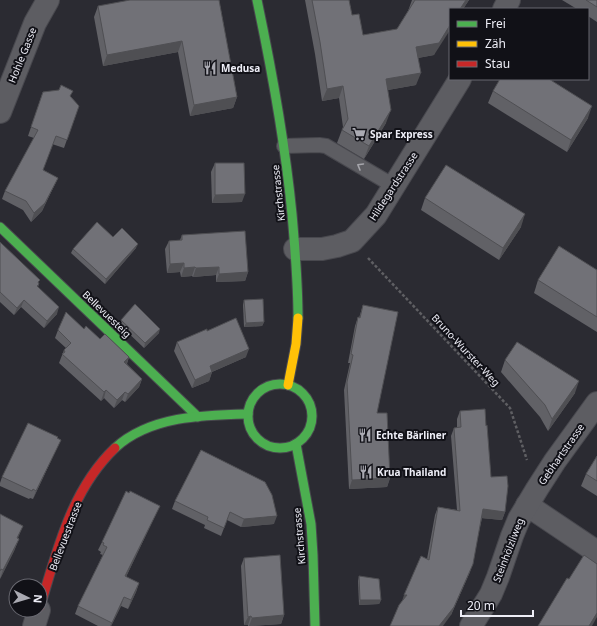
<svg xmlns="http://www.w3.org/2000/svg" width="597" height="626" font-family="'Noto Sans',sans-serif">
	<rect width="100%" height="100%" fill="#2b2b32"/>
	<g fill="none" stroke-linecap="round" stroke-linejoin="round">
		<g stroke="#48484e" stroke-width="16">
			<path id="lane" d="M284,146L319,145L326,146L394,186"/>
		</g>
		<g stroke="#48484e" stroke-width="24">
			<g id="street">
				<path d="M504,9L509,0"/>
				<path d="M0,112L35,23L48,0"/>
				<path d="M295,249H322L337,246L352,241L376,215L460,79"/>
				<path d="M527,505L597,552"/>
				<path d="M34,626L39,610"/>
				<path d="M471,626L491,594L498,577L512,536L519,519L537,489L555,461L597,403"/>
			</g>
		</g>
		<g stroke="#48484e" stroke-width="11">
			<g id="fast">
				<path d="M257,0C272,71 285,142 292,214C295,248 298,283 298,318"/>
				<path d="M0,227L198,417"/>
				<circle cx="280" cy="416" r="32"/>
				<path d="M296,444L311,524L313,555L315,626"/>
				<path d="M115,448C150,416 203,415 248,414"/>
			</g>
		</g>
		<g stroke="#48484e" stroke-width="11">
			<path id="slow" d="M288,385L296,344L298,318"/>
		</g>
		<g stroke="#48484e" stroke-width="11">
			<path id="jam" d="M40,607C57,551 71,490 115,448"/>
		</g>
		<path stroke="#5f5f63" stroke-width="2.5" stroke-dasharray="3 2" stroke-linecap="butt" d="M368,258L510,408L527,460"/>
		<use href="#lane" stroke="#5d5d62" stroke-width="14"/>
		<use href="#street" stroke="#5d5d62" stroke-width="22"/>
		<use href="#fast" stroke="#4caf50" stroke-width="9"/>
		<use href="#slow" stroke="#ffc107" stroke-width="9"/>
		<use href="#jam" stroke="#c62828" stroke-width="9"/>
	</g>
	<g fill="#616166">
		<path d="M219,0L237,97L233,108L190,116L178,52L103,66L94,17L98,6Z"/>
		<path d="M305,0H349L352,15L363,35L397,29L408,11L412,0H469L463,9H450L434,55L418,58L416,85L388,90L386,123L364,159L337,143L343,127L339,98L322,101L315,54Z"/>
		<path d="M562,0H597V22L588,16V9H577Z"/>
		<path d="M493,91L588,118L567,152L488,103Z"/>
		<path d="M43,92L70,96L79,106L64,148L52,144L43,170L58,178L54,186L42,211L31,222L23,210L2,199L5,191L34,138L28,136Z"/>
		<path d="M215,163L242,202L212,203L211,172Z"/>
		<path d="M425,198L521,227L499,260L421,210Z"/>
		<path d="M182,235L248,272L245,281L216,282V275L193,277L192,276L181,277L180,272L167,273L165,249L169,241L180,240Z"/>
		<path d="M113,237L136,248L105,284L71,253L73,249Z"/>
		<path d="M0,242L39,284L38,287L57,314L44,328L21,307L14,315L0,302Z"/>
		<path d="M597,270V332L534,293L538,280Z"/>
		<path d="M244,300L264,322L262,326L244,327L243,305Z"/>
		<path d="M363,305L377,413L390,478L387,487L349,489L344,390L350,363H348L355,326L358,317L359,318Z"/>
		<path d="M121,320L159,333L144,348L119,324Z"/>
		<path d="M84,329L100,339L129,357L127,364L142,379L139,387L125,402L122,400L114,408L104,398L101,401L59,363L64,350L66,348L55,338L58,330Z"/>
		<path d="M207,331L246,357L212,372L209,381L192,388L174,351L177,342Z"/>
		<path d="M505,360L575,393L548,431L540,417L501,372Z"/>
		<path d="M460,411L491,477L505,512L502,520L482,518L470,572L451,615L401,603L427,559L435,515L438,507L457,510L451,436L454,428H457V419Z"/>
		<path d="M57,438V448L33,499L30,498L29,499L0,486V483L2,477Z"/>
		<path d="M201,450L274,524L241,527L227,520L221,536L204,528L205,525L172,509L175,501Z"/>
		<path d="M597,456V496L581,486L586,474Z"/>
		<path d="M0,514L19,539L14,551L0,579Z"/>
		<path d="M156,514L126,577L139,583L136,592L128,609L121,606L111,626H98L75,614L78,606L103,555L100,554L101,552L98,550L102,542Z"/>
		<path d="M244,558L284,615L281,624L250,626H248V625H244L241,566Z"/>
		<path d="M359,576L381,600L379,604L359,605L358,581Z"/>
	</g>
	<g fill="#4f4f53">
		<path d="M466,0H469L463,9H460Z"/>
		<path d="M450,25V30L434,55L412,59L416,47Z"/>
		<path d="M182,41L178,52L103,66L107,55Z"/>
		<path d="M421,73L416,85L382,91L386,79Z"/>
		<path d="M343,86L339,98L322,101L327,89Z"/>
		<path d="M237,97L233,108L190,116L194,105Z"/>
		<path d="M592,106L588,118L567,152L571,140Z"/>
		<path d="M391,110L386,123L364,159L369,146Z"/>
		<path d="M58,178L54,186L42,211L31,222L34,213Z"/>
		<path d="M245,194L242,202L212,203L215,195Z"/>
		<path d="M525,214L521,227L499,260L503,248Z"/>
		<path d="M138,244L136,248L105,284L106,279Z"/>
		<path d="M184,263L180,272L167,273L170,264Z"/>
		<path d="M195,267L192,276L181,277L184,268Z"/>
		<path d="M219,267L216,275L193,277L196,268Z"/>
		<path d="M248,272L245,281L216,282L219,274Z"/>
		<path d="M24,300L21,307L14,315L17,308Z"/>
		<path d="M59,307L57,314L44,328L47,321Z"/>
		<path d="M264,322L262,326L244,327L246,323Z"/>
		<path d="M160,329L159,333L144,348L145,343Z"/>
		<path d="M249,349L246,357L207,374L210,366Z"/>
		<path d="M129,357L126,365L124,362Z"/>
		<path d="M212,372L209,381L192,388L195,380Z"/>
		<path d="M142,379L139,387L125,402L128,394Z"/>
		<path d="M579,381L575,393L548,431L552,419Z"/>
		<path d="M106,390L104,398L101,401L104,392Z"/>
		<path d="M125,392L122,400L114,408L117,400Z"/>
		<path d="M61,440L57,448L33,499L36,491Z"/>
		<path d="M390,478L387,487L349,489L352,480Z"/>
		<path d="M160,506L156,514L122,585L125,576Z"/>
		<path d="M483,509L505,512L502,520L480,518Z"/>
		<path d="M277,516L274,524L241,527L244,519Z"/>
		<path d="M23,526L13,550L17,538Z"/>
		<path d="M19,539L14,551L0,579L3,570Z"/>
		<path d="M473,564L451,615L443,626H439Z"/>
		<path d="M139,583L136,592L128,609L131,600Z"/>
		<path d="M404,595H407L401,604Z"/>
		<path d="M124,597L121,606L111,626H110Z"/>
		<path d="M360,600H381L379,604L359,605Z"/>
		<path d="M597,613V617L592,626H589Z"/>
		<path d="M284,615L281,624L249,626L252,618Z"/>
		<path d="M251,616L248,625H244L248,617Z"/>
	</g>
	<g fill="#717177" stroke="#4f4f53">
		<path d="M130,0H219L237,97L194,105L182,41L107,55L98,6Z"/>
		<path d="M312,0H349L352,15L359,14L363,35L397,29L415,0H466L460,9H450V25L439,43L416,47L421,73L386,79L391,110L369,146L342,130L348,119L343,86L327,89L320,42Z"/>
		<path d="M586,0H597V7Z"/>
		<path d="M500,79H549L592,106L571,140L493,91Z"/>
		<path d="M61,85L73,91L70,96L79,106L67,140L56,136L43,170L58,178L45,203L34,213L26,201L5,191L38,130L31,127L43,92L59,90Z"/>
		<path d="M215,163H244L245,194L215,195Z"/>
		<path d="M446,165L525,214L503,248L425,198Z"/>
		<path d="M97,222L113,237L122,228L138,244L106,279L73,249Z"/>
		<path d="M245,231L248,272L219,274V267L196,268L195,267L184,268V263L170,264L169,241L182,240V235Z"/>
		<path d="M0,242L40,280L38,282L39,284L37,286L59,307L47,321L24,300L17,308L0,292Z"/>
		<path d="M559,246L597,270V317L538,280Z"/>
		<path d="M263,299L264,322L246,323L244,300Z"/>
		<path d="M135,304L160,329L145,343L121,320Z"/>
		<path d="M363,305L398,312L377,413H387L390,478L352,480L347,382L353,355L351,354L358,317L360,318Z"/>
		<path d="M66,312L84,329L86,326L100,339L105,334L129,357L124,362L142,379L128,394L125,392L117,400L106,390L104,392L62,354L65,352L64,350L71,343L58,330Z"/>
		<path d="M236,318L249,349L210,366L212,372L195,380L177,342L207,329V331Z"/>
		<path d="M517,342L579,381L552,419L545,405L505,360Z"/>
		<path d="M485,409L486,426L487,425L491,477L507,476L508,486L505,512L483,509L473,564L454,607L439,626H390L399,605L407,595H404L421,556L429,560L438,507L460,511L454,428L461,427L460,411Z"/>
		<path d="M28,423L58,437L57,438L61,440L36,491L33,489L32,491L2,477Z"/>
		<path d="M201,450L265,482L272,495L277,516L244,519L230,512L224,528L207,520L208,517L175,501Z"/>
		<path d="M597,456V481L586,474Z"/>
		<path d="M126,491L129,493L130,491L160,506L125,576L139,583L131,600L124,597L112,623L78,606L107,547L103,545L104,543L102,542Z"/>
		<path d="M0,514L23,526L17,538L19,539L3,570L1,569L0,571Z"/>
		<path d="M280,555L284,615L252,618L251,616L248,617L244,558Z"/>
		<path d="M584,555L597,564V613L589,626H538L567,578L569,579Z"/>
		<path d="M359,576L379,579L381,600H360Z"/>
	</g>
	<defs><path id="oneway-chevron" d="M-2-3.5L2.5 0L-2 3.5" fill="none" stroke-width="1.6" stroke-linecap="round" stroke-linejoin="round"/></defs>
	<use stroke="#a6a6ac" href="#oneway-chevron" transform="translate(360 166) rotate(-150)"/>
	<defs>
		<g id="restaurant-bare" transform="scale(1.08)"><path d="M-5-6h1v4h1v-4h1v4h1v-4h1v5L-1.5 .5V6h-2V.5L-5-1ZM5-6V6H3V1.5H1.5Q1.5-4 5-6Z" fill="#aaaab2" stroke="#111117" stroke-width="2.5" paint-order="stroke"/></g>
		<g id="supermarket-bare" transform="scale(1.08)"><path d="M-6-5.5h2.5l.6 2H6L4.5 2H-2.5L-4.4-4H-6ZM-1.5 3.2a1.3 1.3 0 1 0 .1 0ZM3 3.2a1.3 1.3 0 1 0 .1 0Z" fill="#aaaab2" stroke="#111117" stroke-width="2.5" paint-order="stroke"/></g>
	</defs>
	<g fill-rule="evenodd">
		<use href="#restaurant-bare" x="210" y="68"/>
		<use href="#supermarket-bare" x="359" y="134"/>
		<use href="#restaurant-bare" x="365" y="435"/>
		<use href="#restaurant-bare" x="366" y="472"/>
	</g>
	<g text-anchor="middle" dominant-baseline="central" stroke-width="4" stroke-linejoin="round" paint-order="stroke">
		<g font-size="10" fill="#eeeef7" stroke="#111117">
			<text transform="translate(22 55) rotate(-68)">Hohle Gasse</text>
			<text transform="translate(393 186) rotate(-57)">Hildegardstrasse</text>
			<text transform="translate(278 193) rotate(-96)">Kirchstrasse</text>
			<text transform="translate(107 314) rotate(44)">Bellevuesteig</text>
			<text transform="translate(466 350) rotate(47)">Bruno-Wurster-Weg</text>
			<text transform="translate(561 454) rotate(-55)">Gebhartstrasse</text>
			<text transform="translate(65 536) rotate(-69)">Bellevuestrasse</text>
			<text transform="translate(299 536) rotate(-95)">Kirchstrasse</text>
			<text transform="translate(508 550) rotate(-69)">Steinhölzliweg</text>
		</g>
		<g font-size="10" font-weight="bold" fill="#eeeef7" stroke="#111117" text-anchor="start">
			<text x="221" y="68">Medusa</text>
			<text x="370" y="134">Spar Express</text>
			<text x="376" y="435">Echte Bärliner</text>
			<text x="377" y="472">Krua Thailand</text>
		</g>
	</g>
	<rect x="449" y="8" width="140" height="72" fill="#111117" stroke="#696971"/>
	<rect x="457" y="21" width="20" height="6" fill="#4caf50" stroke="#696971"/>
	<text x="485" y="28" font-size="12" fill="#eeeef7">Frei</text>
	<rect x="457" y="41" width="20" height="6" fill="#ffc107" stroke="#696971"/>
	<text x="485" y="48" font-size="12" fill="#eeeef7">Zäh</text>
	<rect x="457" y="61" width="20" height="6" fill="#c62828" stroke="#696971"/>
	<text x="485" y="68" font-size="12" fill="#eeeef7">Stau</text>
	<g transform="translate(28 598) rotate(95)"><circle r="19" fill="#111117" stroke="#696971"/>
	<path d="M0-3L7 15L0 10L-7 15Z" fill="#aaaab2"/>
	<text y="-6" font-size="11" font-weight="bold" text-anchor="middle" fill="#eeeef7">N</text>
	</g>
	<path d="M461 610v6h72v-6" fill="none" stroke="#eeeef7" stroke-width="2"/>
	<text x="467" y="610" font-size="12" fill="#eeeef7" stroke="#111117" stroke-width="3" paint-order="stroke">20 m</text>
</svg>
